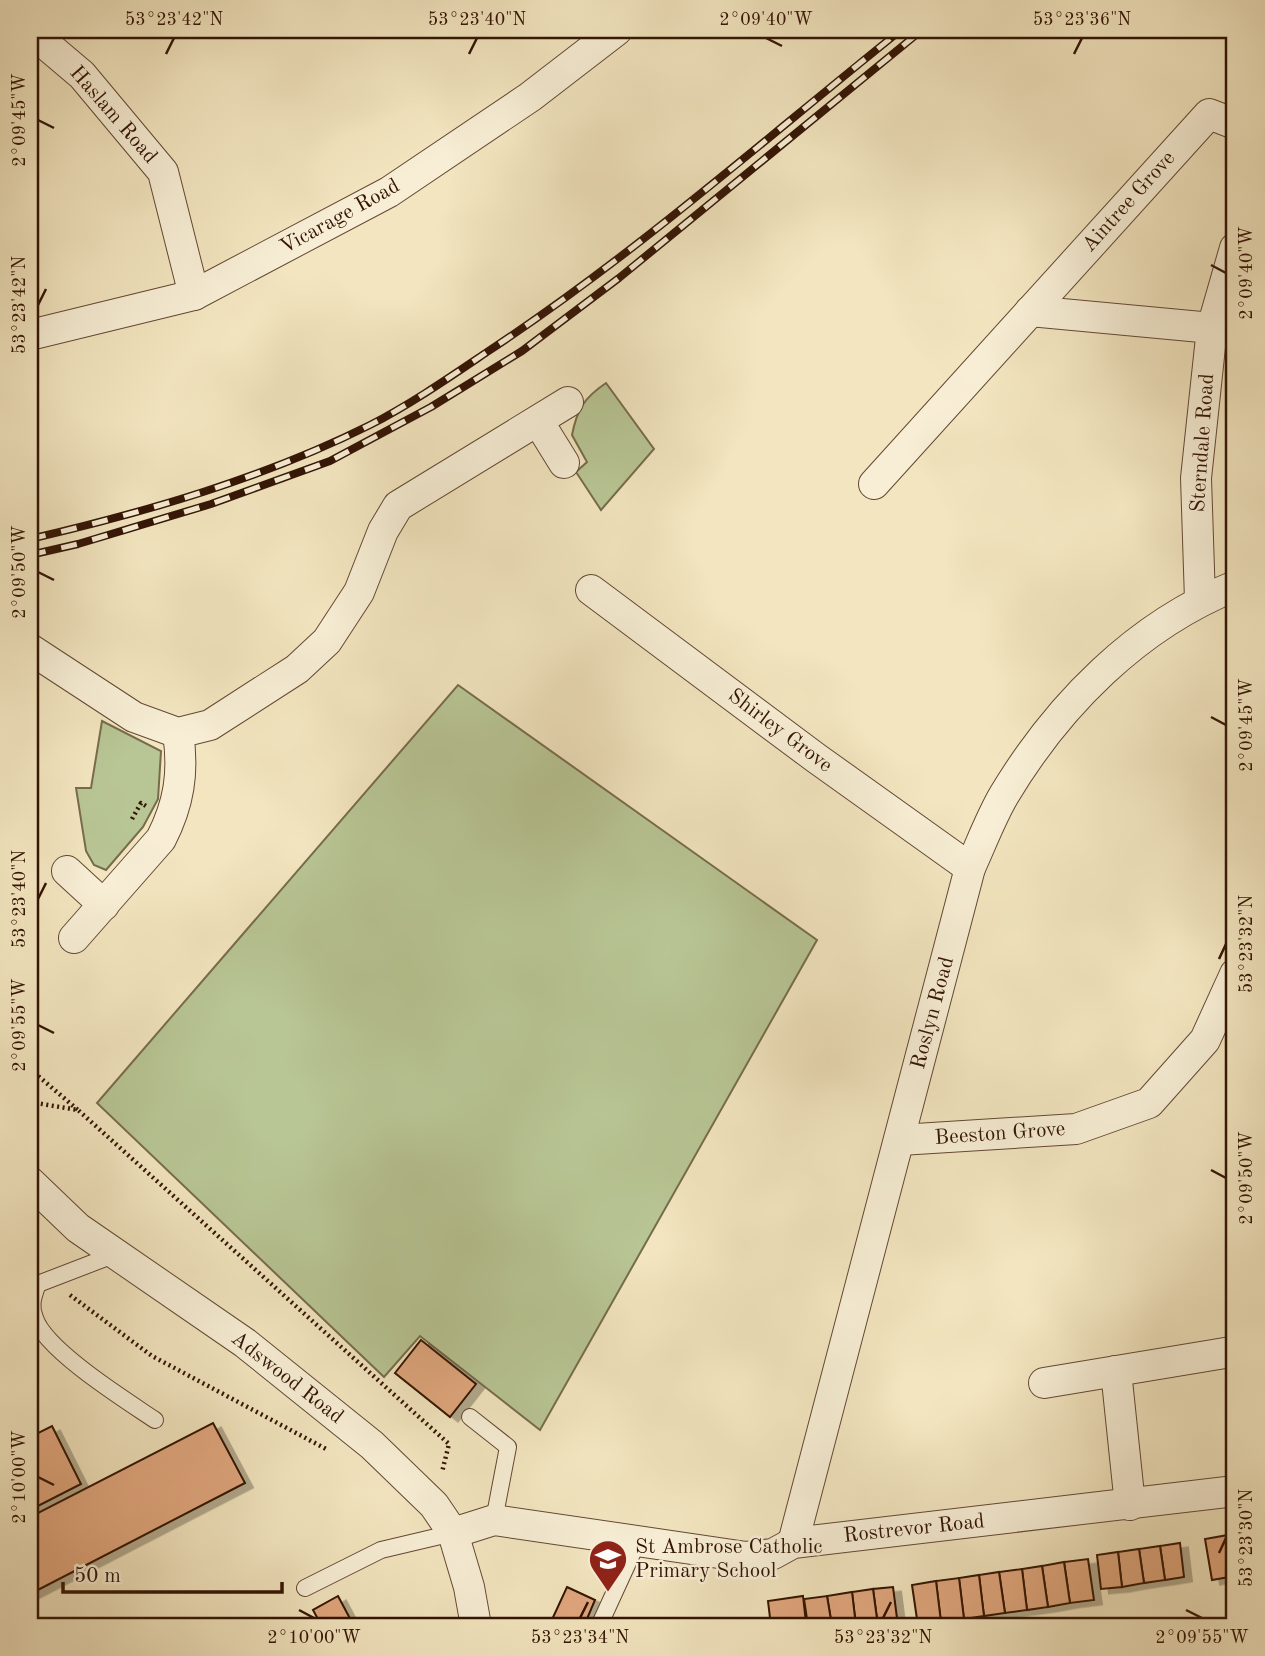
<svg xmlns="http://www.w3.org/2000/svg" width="1265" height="1656" font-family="'Old Standard TT',serif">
	<defs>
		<filter id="shadow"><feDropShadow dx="8" dy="4.5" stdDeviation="0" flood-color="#0004"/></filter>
	</defs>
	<rect width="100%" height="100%" fill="#f2e5bf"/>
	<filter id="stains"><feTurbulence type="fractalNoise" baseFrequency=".00286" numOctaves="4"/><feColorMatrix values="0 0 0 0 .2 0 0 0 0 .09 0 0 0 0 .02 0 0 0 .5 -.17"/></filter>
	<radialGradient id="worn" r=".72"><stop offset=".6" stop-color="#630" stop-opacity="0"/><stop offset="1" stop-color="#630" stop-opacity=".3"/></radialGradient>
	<g fill="#b8c594" stroke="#766c4c" stroke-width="2">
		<path d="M606,383L654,449L601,510L576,472L587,462L572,435C577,409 584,398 606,383Z"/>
		<path d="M458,685L817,940L540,1430L420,1336L384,1377L97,1103Z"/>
		<path d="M102,721L161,751L158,799L143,827L106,870L94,865L86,851L76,788H91Z"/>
	</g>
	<g fill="#e1a77e" stroke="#331404" stroke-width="2" filter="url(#shadow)">
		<path d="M421,1340L476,1384L450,1417L395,1373Z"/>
		<path d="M213,1423L245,1483L30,1594V1517Z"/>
		<path d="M52,1426L81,1484L30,1510V1437Z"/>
		<path d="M1235,1534V1576L1228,1535Z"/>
		<path d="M1228,1535L1235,1576L1212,1580L1205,1539Z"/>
		<path d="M1180,1543L1184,1577L1165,1580L1160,1546Z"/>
		<path d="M1160,1546L1165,1580L1144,1583L1139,1549Z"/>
		<path d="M1139,1549L1144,1583L1122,1587L1118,1552Z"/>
		<path d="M1118,1552L1122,1587L1101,1589L1097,1555Z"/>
		<path d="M1088,1559L1094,1600L1070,1603L1064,1562Z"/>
		<path d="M1064,1562L1070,1603L1048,1607L1042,1566Z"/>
		<path d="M1042,1566L1048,1607L1027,1610L1022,1569Z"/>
		<path d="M1022,1569L1027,1610L1005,1613L999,1572Z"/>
		<path d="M999,1572L1005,1613L984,1616L979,1575Z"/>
		<path d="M979,1575L984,1616L964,1619L959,1578Z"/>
		<path d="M959,1578L964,1619L941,1622L936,1581Z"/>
		<path d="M936,1581L941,1622L918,1626L912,1585Z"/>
		<path d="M567,1587L595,1600L584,1626H549Z"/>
		<path d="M893,1587L898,1626H878L873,1589Z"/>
		<path d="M873,1589L878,1626H856L852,1592Z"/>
		<path d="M852,1592L856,1626H832L827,1596Z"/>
		<path d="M338,1596L354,1626H308L319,1621L313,1610Z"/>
		<path d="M803,1596L806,1623L771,1626L768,1601Z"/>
		<path d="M827,1596L832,1626H808L804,1599Z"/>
	</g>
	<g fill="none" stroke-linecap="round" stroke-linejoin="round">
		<g stroke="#634833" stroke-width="18">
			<g id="lane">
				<path d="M37,1286C33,1298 30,1306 35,1318C45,1350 127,1401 155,1420"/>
				<path d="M30,1287L116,1254"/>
				<path d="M470,1417L508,1447L494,1520"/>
				<path d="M305,1588L381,1550L453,1533"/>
				<path d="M599,1626L638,1541"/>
			</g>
		</g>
		<g stroke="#634833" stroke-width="32">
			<g id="street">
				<path d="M30,31L82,75L163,172L194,295"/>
				<path d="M1030,311L1212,328"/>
				<path d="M30,335L194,295L389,192L530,97L617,30"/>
				<path d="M538,421L564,463"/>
				<path d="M874,484L1209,114L1235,124"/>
				<path d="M591,590L816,758L970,868"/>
				<path d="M1200,600L1196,478L1212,328L1235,248"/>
				<path d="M30,649L134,717L178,733L210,725L297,669L327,641L359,592L383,531L398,506L568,402"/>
				<path d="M67,871L104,905"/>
				<path d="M74,938L161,839C179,804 184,772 178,733"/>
				<path d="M900,1140L1076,1129L1149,1103L1205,1040L1235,974"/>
				<path d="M30,1182L78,1228L245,1343L372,1445L434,1505L453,1533L469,1587L476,1626"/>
				<path d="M1116,1371L1130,1505"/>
				<path d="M1044,1383L1231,1352"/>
				<path d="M453,1533L494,1520L746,1557L773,1554L793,1543L1235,1491"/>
				<path d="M793,1543L970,868C981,844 991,817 1004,795C1058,705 1137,625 1235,586"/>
			</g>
		</g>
		<g stroke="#331404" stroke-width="4.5" stroke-dasharray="2 3.5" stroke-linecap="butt">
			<path d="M132,819L141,803L146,806"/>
			<path d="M30,1069L78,1110"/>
			<path d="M30,1102L78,1110L449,1444L442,1472"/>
			<path d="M70,1295L152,1356L328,1450"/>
		</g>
		<use href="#lane" stroke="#f7eed5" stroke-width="16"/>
		<use href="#street" stroke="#f7eed5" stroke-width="30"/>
		<g stroke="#331404" stroke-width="8">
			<g id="rail">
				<path d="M30,539C146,512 264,478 370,425C411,404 450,377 487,352C633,256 765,139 901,30"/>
				<path d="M30,555L78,544L211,504L330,461L431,407L522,351L619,278L922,30"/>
			</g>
		</g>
		<use href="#rail" stroke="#f7eed5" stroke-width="5" stroke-dasharray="16" stroke-linecap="butt"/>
	</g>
	<path fill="none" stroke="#331404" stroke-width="2.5" d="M766,38L782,46M166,54L174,38M469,54L477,38M1074,54L1082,38M38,120L54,128M1211,265L1226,273M38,305L46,289M38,572L54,580M1211,717L1226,725M38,899L46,883M1219,959L1226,944M38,1025L54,1033M1211,1170L1226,1178M38,1477L54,1485M1219,1553L1226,1538M299,1610L314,1618M1186,1610L1202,1618M580,1618L588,1602M883,1618L891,1602"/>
	<defs>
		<g id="school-pin" transform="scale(2.0125)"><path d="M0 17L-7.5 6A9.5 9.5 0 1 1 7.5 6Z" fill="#8f2418" stroke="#f7eed5"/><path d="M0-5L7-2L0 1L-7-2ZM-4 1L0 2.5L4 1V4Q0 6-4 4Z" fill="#fff"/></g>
	</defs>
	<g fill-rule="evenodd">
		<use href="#school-pin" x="608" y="1559"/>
	</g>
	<g text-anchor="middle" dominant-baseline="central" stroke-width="5" stroke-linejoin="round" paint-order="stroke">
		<g font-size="21" fill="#331404" stroke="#f7eed5">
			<text transform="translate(113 115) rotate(49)">Haslam Road</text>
			<text transform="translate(1129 202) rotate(-48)">Aintree Grove</text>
			<text transform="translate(340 217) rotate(-29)">Vicarage Road</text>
			<text transform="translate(1203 443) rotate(-86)">Sterndale Road</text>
			<text transform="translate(780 731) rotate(37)">Shirley Grove</text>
			<text transform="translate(933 1013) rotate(-75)">Roslyn Road</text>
			<text transform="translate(1000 1134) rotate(-4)">Beeston Grove</text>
			<text transform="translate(287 1378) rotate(38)">Adswood Road</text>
			<text transform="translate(914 1529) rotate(-6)">Rostrevor Road</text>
		</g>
		<g font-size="21" fill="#331404" stroke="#f7eed5" text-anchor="start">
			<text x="635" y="1547">St Ambrose Catholic<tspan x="635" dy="24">Primary School</tspan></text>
		</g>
	</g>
	<rect width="1265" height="1656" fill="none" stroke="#f2e5bf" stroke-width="77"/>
	<path d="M63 1582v10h219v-10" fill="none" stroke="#331404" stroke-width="3.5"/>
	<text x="74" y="1582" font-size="21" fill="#331404" stroke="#f7eed5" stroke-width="5" paint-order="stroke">50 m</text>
	<rect x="38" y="38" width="1188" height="1580" fill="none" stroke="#331404" stroke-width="2.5"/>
	<g font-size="18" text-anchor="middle" fill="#331404">
		<text x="174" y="25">53°23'42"N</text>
		<text x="477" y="25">53°23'40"N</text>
		<text x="766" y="25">2°09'40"W</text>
		<text x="1082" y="25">53°23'36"N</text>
		<text transform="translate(19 120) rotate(-90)" y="6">2°09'45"W</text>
		<text transform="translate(1246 273) rotate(-90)" y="6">2°09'40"W</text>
		<text transform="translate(19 305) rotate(-90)" y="6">53°23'42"N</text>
		<text transform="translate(19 572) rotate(-90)" y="6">2°09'50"W</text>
		<text transform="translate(1246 725) rotate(-90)" y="6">2°09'45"W</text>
		<text transform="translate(19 899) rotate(-90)" y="6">53°23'40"N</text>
		<text transform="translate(1246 944) rotate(-90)" y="6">53°23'32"N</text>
		<text transform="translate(19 1025) rotate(-90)" y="6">2°09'55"W</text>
		<text transform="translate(1246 1178) rotate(-90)" y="6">2°09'50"W</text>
		<text transform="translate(19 1477) rotate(-90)" y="6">2°10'00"W</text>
		<text transform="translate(1246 1538) rotate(-90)" y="6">53°23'30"N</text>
		<text x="314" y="1643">2°10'00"W</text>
		<text x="580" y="1643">53°23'34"N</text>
		<text x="883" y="1643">53°23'32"N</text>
		<text x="1202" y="1643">2°09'55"W</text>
	</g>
	<rect width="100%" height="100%" filter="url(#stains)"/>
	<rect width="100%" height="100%" fill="url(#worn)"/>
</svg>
